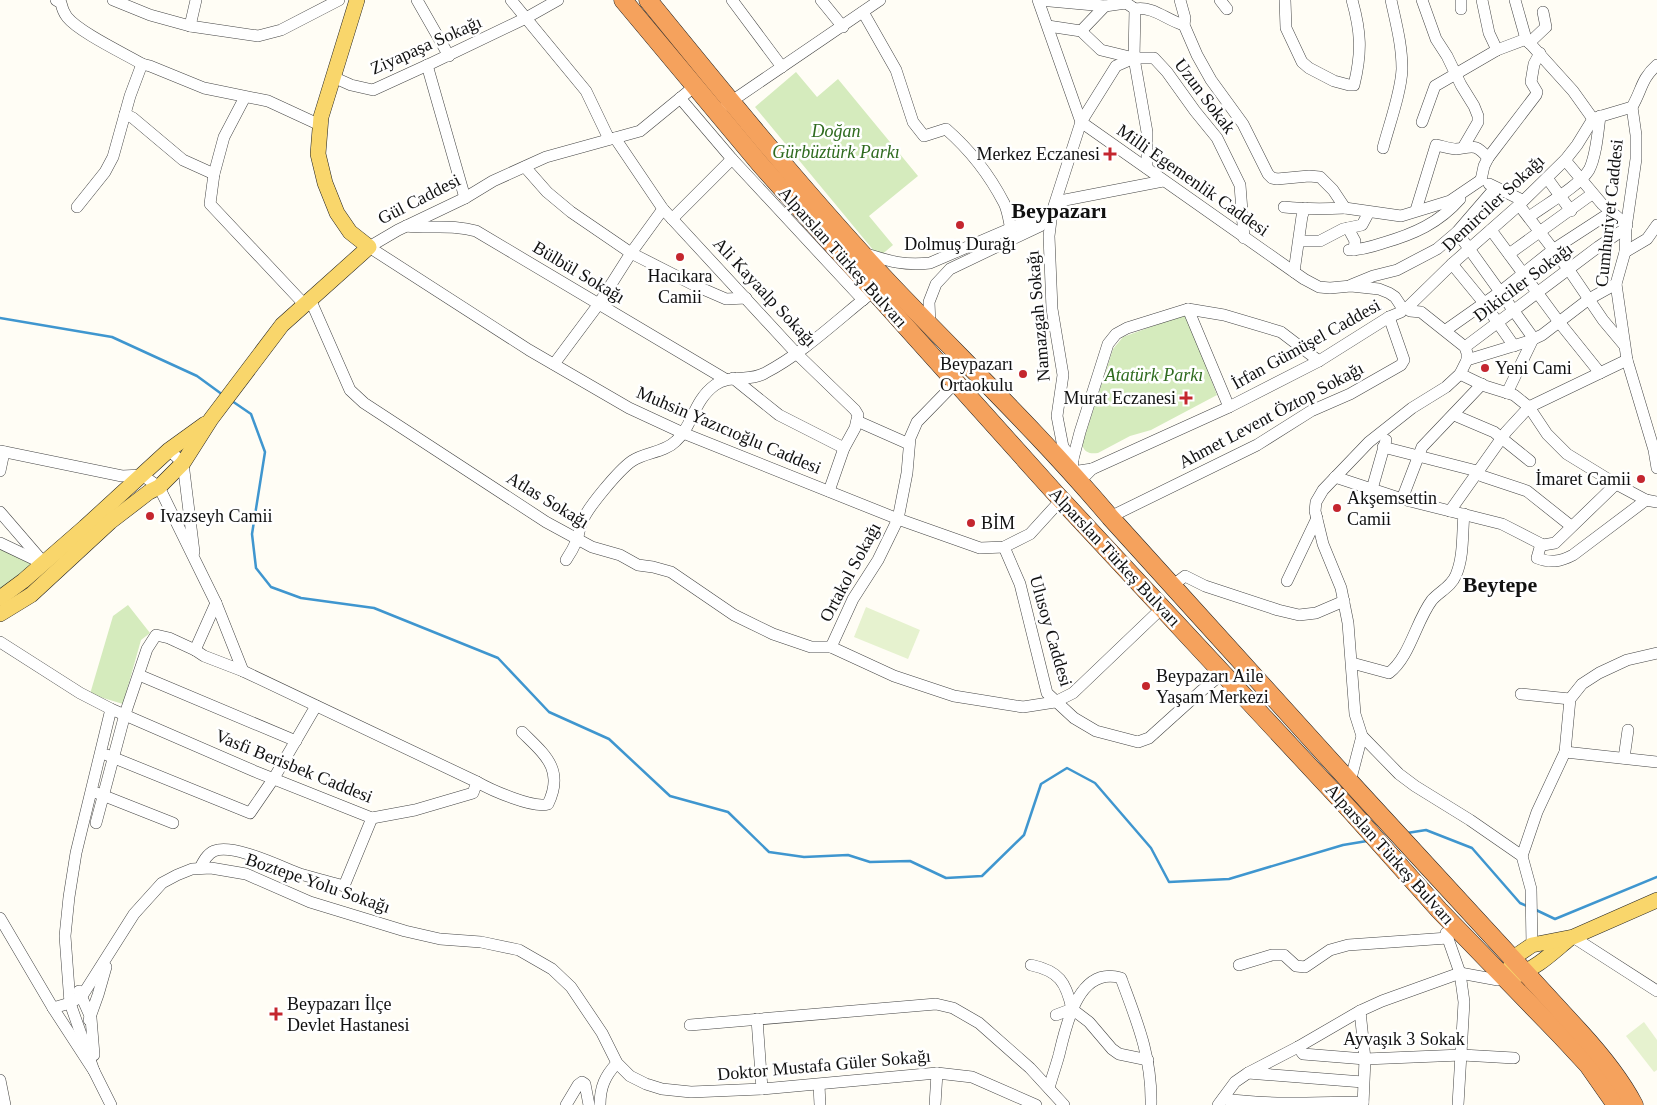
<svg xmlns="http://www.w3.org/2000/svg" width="1657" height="1105" font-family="Georgia,serif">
	<rect width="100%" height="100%" fill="#fffdf5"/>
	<g fill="#d5ebbd">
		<path d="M796,72L817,97L838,79L918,176L869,216L893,245L879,257L755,107Z"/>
		<path d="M1186,314L1217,395L1151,430L1130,436L1098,453C1090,454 1085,453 1082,445L1113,349L1123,337Z"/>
		<path d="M0,546L34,563L0,592Z"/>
		<path d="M128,605L150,633L141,640L123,704L90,694L113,616Z"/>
	</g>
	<g fill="#e6f2cf">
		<path d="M866,607L920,630L908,659L854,637Z"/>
		<path d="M1644,1022L1657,1040V1070L1654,1072L1626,1036Z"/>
	</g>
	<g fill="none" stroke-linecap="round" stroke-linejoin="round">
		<g stroke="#3f96cf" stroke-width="2.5">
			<path d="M0,318L112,337L197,376L223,395"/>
			<path d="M232,401L251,414L265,452L252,534L256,568L271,587L301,598L374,608L498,658L549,712L609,739L670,796L728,812L769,852L804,857L848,855L870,862L910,861L946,878L982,876L1024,835L1041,784L1067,768L1095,783L1151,848L1169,882L1229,879L1343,845L1367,841"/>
			<path d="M1407,833L1426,830L1472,848L1520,903L1527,906"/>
			<path d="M1534,909L1555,919L1657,877"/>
		</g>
		<g stroke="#444" stroke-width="12">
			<g id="minor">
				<path d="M56,0L61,3C62,8 64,13 67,17C79,32 123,53 142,64L150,66L204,88L268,101L320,125"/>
				<path d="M113,0L150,15L190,26L258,36L281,30L339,0"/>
				<path d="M417,0L449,56"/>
				<path d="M511,0L586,91L609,139"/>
				<path d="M732,0L782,67"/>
				<path d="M821,0L843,27"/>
				<path d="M1038,0L1081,122L1304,279L1319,287L1330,288L1351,286L1379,289L1389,293L1395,297L1401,306"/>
				<path d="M1039,0L1105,6L1126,3L1135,9C1154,6 1166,20 1184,25"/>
				<path d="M1180,0L1185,18L1184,25L1197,55L1211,80L1243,124L1268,174L1272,178L1277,179L1309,176L1320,177L1333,190L1345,208L1401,216L1450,201L1481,180"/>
				<path d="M1220,0L1227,9"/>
				<path d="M1285,0L1286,28L1302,62L1309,68L1334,81L1349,85H1354C1362,52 1361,32 1352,0"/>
				<path d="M1422,0L1436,39L1447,56L1461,85L1474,106L1478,116V122L1464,146"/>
				<path d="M1461,0V9"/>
				<path d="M1482,0L1489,33L1497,50"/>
				<path d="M1515,0L1526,39L1573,91L1593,119"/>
				<path d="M1135,9L1134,58L1147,132V168"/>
				<path d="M863,12L896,70L913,122L924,136L946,129C969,149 990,176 1004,203C1008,211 1009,221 1011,230"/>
				<path d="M190,26L196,0"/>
				<path d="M1048,26L1081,31L1101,50L1134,58H1154L1167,72L1195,111L1217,138L1240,185L1244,238"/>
				<path d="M1081,31L1105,6"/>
				<path d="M1529,43L1546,27L1543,12"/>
				<path d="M427,65L465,198"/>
				<path d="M333,77L351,85L373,90L432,63L526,18L558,0"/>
				<path d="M695,86L640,131L546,157L493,181L465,198L398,230L369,247L529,350L629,408L683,433L898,519L980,548L1004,547L1030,534L1061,500"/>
				<path d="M245,97L224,137L214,174L210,204L304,304"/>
				<path d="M680,98L732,159"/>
				<path d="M726,105L880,0"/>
				<path d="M1632,107L1636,135V159L1626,228L1625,252L1616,284L1627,360L1654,450L1657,468"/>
				<path d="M125,114L133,118L183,160L214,174"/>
				<path d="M1595,118L1632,107C1642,90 1641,79 1657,65"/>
				<path d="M1422,122L1435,86L1497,50L1526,39"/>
				<path d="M615,138L663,209L796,353L855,410L858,415L855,428L844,448L829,491"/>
				<path d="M1383,148C1389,125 1401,93 1402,69C1402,45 1396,23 1391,0"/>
				<path d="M1565,160L1602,204L1627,225"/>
				<path d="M525,167L547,192L571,212L631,253L696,286L726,299L746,298"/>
				<path d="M1547,178L1571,211"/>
				<path d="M1481,180L1484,166L1488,158L1536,95L1537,92L1531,82L1534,64L1540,53"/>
				<path d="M1489,184L1522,200"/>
				<path d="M1519,205L1569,270L1603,320L1624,345"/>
				<path d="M77,207L105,172L113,157L130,96L142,64"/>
				<path d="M1284,207C1303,209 1325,209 1345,208"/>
				<path d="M1416,210L1436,145C1442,146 1450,149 1456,149C1473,147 1475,143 1488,158"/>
				<path d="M1529,217C1545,205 1579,186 1589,170C1596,157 1598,132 1600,116"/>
				<path d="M672,219L732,159L863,300"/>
				<path d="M406,226C430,229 453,224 476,231L725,379"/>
				<path d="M1348,228L1355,241L1354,250"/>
				<path d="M1491,230L1559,322L1600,373"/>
				<path d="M1457,232L1534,339"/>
				<path d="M1299,241H1320L1343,229L1362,225L1369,212"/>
				<path d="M1349,250C1361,250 1371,247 1383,243C1414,234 1439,223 1460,199"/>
				<path d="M1625,252L1647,239L1657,225"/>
				<path d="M863,253C889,261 903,266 930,263L1037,217L1045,218"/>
				<path d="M1509,254L1592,194"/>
				<path d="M1452,264L1484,303L1514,346"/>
				<path d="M1294,272L1302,216L1305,208"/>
				<path d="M1351,285L1373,276L1397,270L1437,249L1457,232L1495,188"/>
				<path d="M310,299L350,390L364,403L546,522L592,547L620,555L638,565L653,567L671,572L734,615L773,634L811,647H831L894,676L954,696L1023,707L1055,702L1073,693L1162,608"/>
				<path d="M1409,306L1452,264L1519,205L1566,159L1577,145L1593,119"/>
				<path d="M1188,309L1229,407"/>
				<path d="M930,325L929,302L936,284L950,269L1040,226L1045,218L1065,200L1163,181"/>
				<path d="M1446,330L1500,292L1554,249L1611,212"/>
				<path d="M1465,347L1598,247L1626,228"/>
				<path d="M1467,360L1529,341L1542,335L1589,299L1616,284"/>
				<path d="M554,364L598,305L631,253L663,209"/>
				<path d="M1460,374L1485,386L1514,395L1529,407L1547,434L1567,454L1616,484L1646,500L1657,502"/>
				<path d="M733,378L779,415L844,448"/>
				<path d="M1507,393L1533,339"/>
				<path d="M1454,415L1494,432L1530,461"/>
				<path d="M857,421L909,444"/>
				<path d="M1383,447L1477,471L1482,476L1527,491L1571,526"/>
				<path d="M169,450L183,463L194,552"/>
				<path d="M0,451L122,476L142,475L159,487L216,603L243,671L477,782L473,793L415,810L372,818L254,771L111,709L80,693L0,642"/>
				<path d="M1073,459L1080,432L1108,344L1116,334L1127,328L1188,309L1224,315L1281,332L1319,361"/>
				<path d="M1092,469L1229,407L1319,361L1389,317L1401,312"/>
				<path d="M0,471L4,452"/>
				<path d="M1335,477L1402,499L1502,524L1543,545L1555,543L1616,484"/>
				<path d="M1080,481L1092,469L1072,472L1073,459L1063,447L1057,416L1063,375L1052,309L1049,236L1052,212L1081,122L1116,66L1134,58"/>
				<path d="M1372,489L1386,440"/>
				<path d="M1402,499L1422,447L1482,384"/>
				<path d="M1450,511L1506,432L1529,407L1627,360"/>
				<path d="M0,512L44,563"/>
				<path d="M1110,517L1257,445L1311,411L1350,394L1401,365L1404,360L1389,317"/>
				<path d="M0,543L40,562"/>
				<path d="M1541,544L1537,558C1550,563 1560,562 1573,555L1646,500"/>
				<path d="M1004,547L1020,584L1047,693L1074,718L1096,731L1138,742L1149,738L1200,692L1223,673"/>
				<path d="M566,560C570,554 574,547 577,540C579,535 579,528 582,522C587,508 619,470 632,461C645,452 664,453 676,441C693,426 693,401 715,385C730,374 750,382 765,373C805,352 838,319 874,291"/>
				<path d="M1287,581L1317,518"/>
				<path d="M1172,586L1185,576L1205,586L1278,610L1299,615L1316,613L1344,601"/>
				<path d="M831,647L853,599L878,560L898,519L907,473L910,438L917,422L956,382"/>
				<path d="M195,650L204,656L243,671"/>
				<path d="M1352,663L1389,673C1410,657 1416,621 1432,600C1440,591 1451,587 1456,575C1464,556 1462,534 1464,514"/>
				<path d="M139,675L296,741"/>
				<path d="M1521,694L1570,699"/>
				<path d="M1362,736L1399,774L1415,786L1470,820L1522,856L1531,889L1532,945"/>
				<path d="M1565,752L1657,762"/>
				<path d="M107,755L250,813L274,778L316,706"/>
				<path d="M1624,758L1628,730"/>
				<path d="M477,782C491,790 534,809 548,804C565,769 544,754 522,732"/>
				<path d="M1350,782L1362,736L1355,714L1348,623L1341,588L1323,544L1315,511L1316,502L1323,490L1369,442L1412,408L1446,387L1460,374L1467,360V353L1465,347L1421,312L1410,311"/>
				<path d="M97,793L173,823"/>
				<path d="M96,823L125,714L147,649L156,635L169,638L195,650L216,603"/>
				<path d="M1522,856L1537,812L1565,752L1570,699L1582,684L1599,673L1627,660L1657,653"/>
				<path d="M200,868C203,862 207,854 214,851C233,843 281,867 300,874C314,878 329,882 344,886L372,818"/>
				<path d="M0,918L53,1008L94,1071L111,1105"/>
				<path d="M1446,933L1460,973L1464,1002L1458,1105"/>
				<path d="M1573,937L1657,991"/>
				<path d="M1031,965C1059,971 1066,982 1072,1009L1089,1022L1112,1049L1119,1054L1148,1060"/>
				<path d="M1239,965L1272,955H1284L1296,966L1305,967L1330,950L1348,945L1448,938"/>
				<path d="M79,991L91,1018L94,1055"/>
				<path d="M53,1008L70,1003L82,996L134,914L162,883L177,875L192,869L211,868L246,874L310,902L405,931L440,939L481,942L519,950L552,969L571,987L602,1033L617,1063L630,1076L646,1084L662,1089L691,1092L762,1089L937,1073L972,1077L1036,1105"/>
				<path d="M1360,1011L1365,1059L1363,1105"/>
				<path d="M1056,1015L1072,1009"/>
				<path d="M757,1019L762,1089"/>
				<path d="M89,1020L98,995L106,967"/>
				<path d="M690,1025L936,1004L953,1008L979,1023L1030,1068L1064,1105"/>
				<path d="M1298,1047L1303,1054L1365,1059L1462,1055L1514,1058"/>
				<path d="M94,1071L70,1003L65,936L69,897L76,853L111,709"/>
				<path d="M1248,1073L1363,1082"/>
				<path d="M0,1080L5,1105"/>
				<path d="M819,1085L820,1105"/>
				<path d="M1049,1088C1052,1077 1056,1066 1059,1055C1066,1026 1078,965 1121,978L1122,981C1138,1024 1152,1058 1151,1105"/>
				<path d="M1223,1099C1269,1105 1316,1103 1363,1102"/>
				<path d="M566,1105L578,1085L582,1082L585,1084L589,1105"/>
				<path d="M600,1105C600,1087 605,1076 617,1063"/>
				<path d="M935,1105L937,1073"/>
				<path d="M1218,1105L1235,1082L1248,1073L1298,1047L1360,1011L1382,1001L1460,973L1498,980L1507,978"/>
			</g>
		</g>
		<g stroke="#222" stroke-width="16">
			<g id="major">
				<path d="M0,598L23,581L85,527L169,450L205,424"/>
				<path d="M0,614L31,595L110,522L149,492L159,487L183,463L211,419L282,325L369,247L350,232L337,213L325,183L318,154L321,117L357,0"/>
				<path d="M1514,976C1536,969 1552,953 1569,939"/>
				<path d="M1507,978L1513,958L1532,945L1573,937L1657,900"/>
			</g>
		</g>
		<g stroke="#222" stroke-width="19">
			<g id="highway">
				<path d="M623,0L760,164L1056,494L1350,810L1439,910L1561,1036L1588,1065L1616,1105"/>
				<path d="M648,0C726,96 804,192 889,283C963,361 1041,435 1110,517L1350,782L1580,1032C1601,1055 1620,1078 1634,1105"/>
			</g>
		</g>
		<use href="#minor" stroke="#fff" stroke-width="11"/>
		<use href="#major" stroke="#f9d66b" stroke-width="15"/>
		<use href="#highway" stroke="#f5a25d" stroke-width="18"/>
	</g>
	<g fill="#c4262e" stroke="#fff" stroke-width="2">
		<path d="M1107.5 146.5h5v5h5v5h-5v5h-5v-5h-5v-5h5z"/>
		<circle cx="960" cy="225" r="5"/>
		<circle cx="680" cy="257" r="5"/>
		<circle cx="1485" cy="368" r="5"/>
		<circle cx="1023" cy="374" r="5"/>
		<path d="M1183.5 390.5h5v5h5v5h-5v5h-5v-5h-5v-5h5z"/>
		<circle cx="1641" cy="479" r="5"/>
		<circle cx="1337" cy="508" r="5"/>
		<circle cx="150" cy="516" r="5"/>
		<circle cx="971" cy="523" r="5"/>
		<circle cx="1146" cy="686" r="5"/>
		<path d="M273.5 1006.5h5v5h5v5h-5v5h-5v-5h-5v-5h5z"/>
	</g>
	<g text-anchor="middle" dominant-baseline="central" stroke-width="5" stroke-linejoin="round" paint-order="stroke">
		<g font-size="18" fill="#111" stroke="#fff">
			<text transform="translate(426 45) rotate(-24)">Ziyapaşa Sokağı</text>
			<text transform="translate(1205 96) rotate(53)">Uzun Sokak</text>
			<text transform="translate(1193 180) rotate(35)">Milli Egemenlik Caddesi</text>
			<text transform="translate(419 199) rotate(-27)">Gül Caddesi</text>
			<text transform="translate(1493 203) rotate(-43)">Demirciler Sokağı</text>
			<text transform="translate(1609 213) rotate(-84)">Cumhuriyet Caddesi</text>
			<text transform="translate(843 257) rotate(48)">Alparslan Türkeş Bulvarı</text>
			<text transform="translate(579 272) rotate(31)">Bülbül Sokağı</text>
			<text transform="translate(1523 282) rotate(-37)">Dikiciler Sokağı</text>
			<text transform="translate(765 292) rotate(47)">Ali Kayaalp Sokağı</text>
			<text transform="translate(1038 316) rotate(-95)">Namazgah Sokağı</text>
			<text transform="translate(1306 344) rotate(-29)">İrfan Gümüşel Caddesi</text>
			<text transform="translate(1271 415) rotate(-28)">Ahmet Levent Öztop Sokağı</text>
			<text transform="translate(729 430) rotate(23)">Muhsin Yazıcıoğlu Caddesi</text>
			<text transform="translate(548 500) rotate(31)">Atlas Sokağı</text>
			<text transform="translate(1115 557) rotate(47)">Alparslan Türkeş Bulvarı</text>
			<text transform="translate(850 572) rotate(-62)">Ortakol Sokağı</text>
			<text transform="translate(1051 631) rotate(74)">Ulusoy Caddesi</text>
			<text transform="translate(294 766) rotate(22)">Vasfi Berisbek Caddesi</text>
			<text transform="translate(1390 854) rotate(48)">Alparslan Türkeş Bulvarı</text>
			<text transform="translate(318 883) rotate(19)">Boztepe Yolu Sokağı</text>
			<text x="1404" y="1039">Ayvaşık 3 Sokak</text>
			<text transform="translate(824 1065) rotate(-5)">Doktor Mustafa Güler Sokağı</text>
		</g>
		<g font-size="18" font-style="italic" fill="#2f6b1f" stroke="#fff">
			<text x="836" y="131">Doğan<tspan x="836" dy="21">Gürbüztürk Parkı</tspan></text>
			<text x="1154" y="375">Atatürk Parkı</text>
		</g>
		<g font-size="18" fill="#111" stroke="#fff" text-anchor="start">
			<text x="1100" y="154" text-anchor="end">Merkez Eczanesi</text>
			<text x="960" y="244" text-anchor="middle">Dolmuş Durağı</text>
			<text x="680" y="276" text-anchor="middle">Hacıkara<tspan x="680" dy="21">Camii</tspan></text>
			<text x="1013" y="364" text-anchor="end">Beypazarı<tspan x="1013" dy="21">Ortaokulu</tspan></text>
			<text x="1495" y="368">Yeni Cami</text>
			<text x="1176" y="398" text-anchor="end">Murat Eczanesi</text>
			<text x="1631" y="479" text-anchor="end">İmaret Camii</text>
			<text x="1347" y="498">Akşemsettin<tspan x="1347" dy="21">Camii</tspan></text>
			<text x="160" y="516">Ivazseyh Camii</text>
			<text x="981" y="523">BİM</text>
			<text x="1156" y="676">Beypazarı Aile<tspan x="1156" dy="21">Yaşam Merkezi</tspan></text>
			<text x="287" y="1004">Beypazarı İlçe<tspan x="287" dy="21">Devlet Hastanesi</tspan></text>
		</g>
		<g font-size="22" font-weight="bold" fill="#111" stroke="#fff">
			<text x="1059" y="210">Beypazarı</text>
			<text x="1500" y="584">Beytepe</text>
		</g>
	</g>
</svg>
